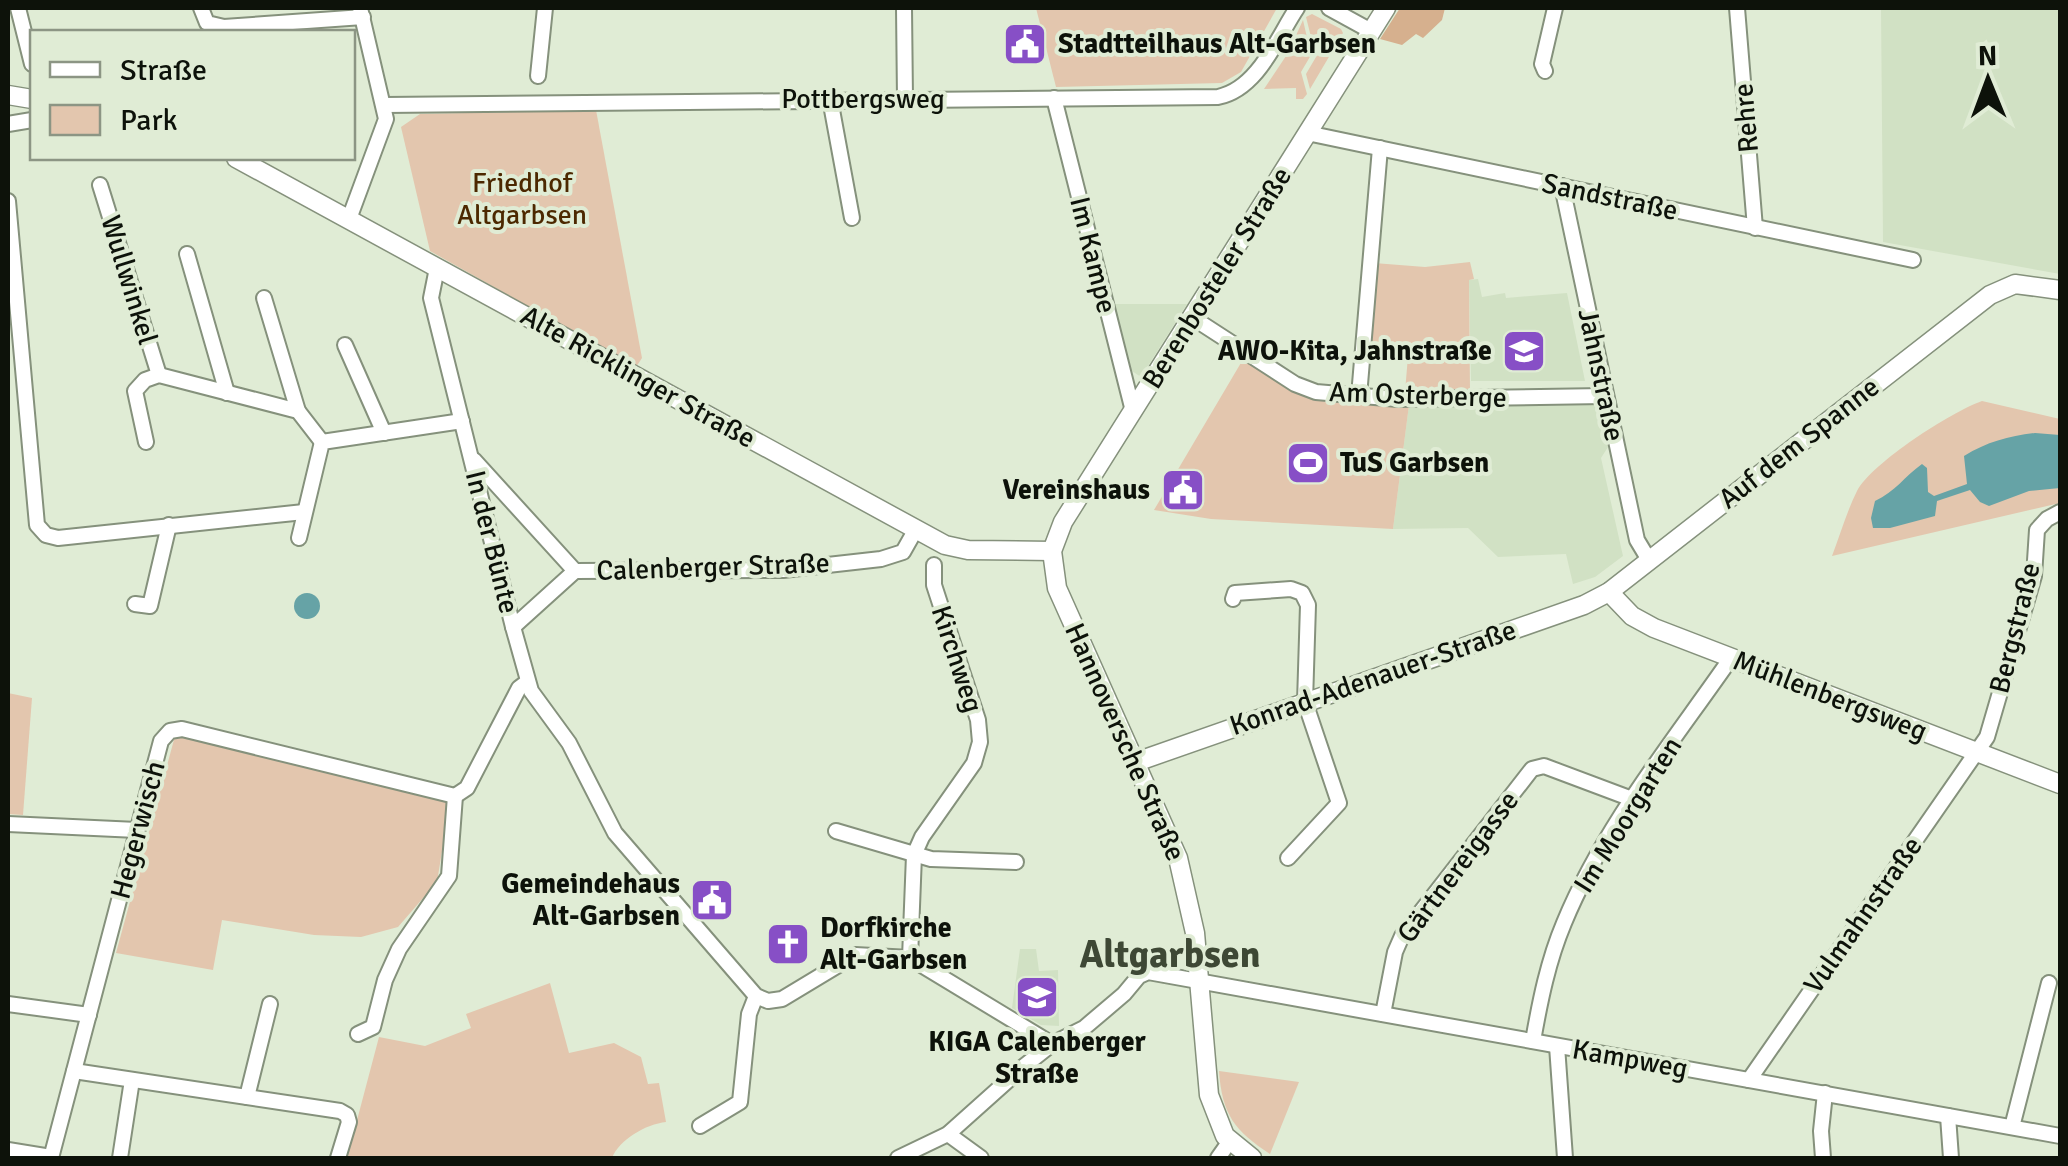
<svg xmlns="http://www.w3.org/2000/svg" width="2068" height="1166" font-family="Signika,sans-serif">
	<rect width="100%" height="100%" fill="#e0ecd5"/>
	<g fill="#d1e1c4">
		<path d="M1881,8H2060V274L1883,242Z"/>
		<path d="M1478,279L1482,297L1505,293L1506,298L1567,293L1585,381H1471L1469,280Z"/>
		<path d="M1113,304H1187L1141,377L1129,369Z"/>
		<path d="M1595,404L1600,408L1608,447L1601,458L1623,556L1595,577L1573,584L1566,554L1498,557L1468,528L1393,529L1409,405Z"/>
		<path d="M1020,949H1036L1039,971L1058,970L1059,1026L1041,1025L1012,1008Z"/>
	</g>
	<g fill="#e3c6ae">
		<path d="M1036,8H1277L1241,72L1222,83L1056,87Z"/>
		<path d="M1312,14L1341,29L1343,33L1310,89L1306,74L1316,57L1306,17Z"/>
		<path d="M1303,20L1311,55L1301,72L1307,94L1303,99H1296V88L1264,89L1288,53Z"/>
		<path d="M596,110L642,358L636,367L430,251L401,127L420,114Z"/>
		<path d="M1470,262L1474,279L1469,280L1470,392H1405L1409,344L1366,343L1374,263L1425,267Z"/>
		<path d="M1245,356L1300,394L1409,405L1393,529L1211,519L1154,510Z"/>
		<path d="M1982,401L2060,419V503L1832,556C1840,535 1847,511 1857,491C1873,462 1951,412 1982,401Z"/>
		<path d="M8,693L32,698L23,815L8,814Z"/>
		<path d="M178,725L450,802L437,882L398,927L361,937L314,935L222,920L213,970L116,953Z"/>
		<path d="M550,983L569,1053L614,1043L641,1057L648,1084L659,1083L666,1122C646,1124 619,1140 612,1158H347L379,1037L425,1046L471,1028L466,1014Z"/>
		<path d="M1219,1071L1299,1082L1270,1154C1235,1131 1222,1115 1219,1071Z"/>
	</g>
	<path fill="#d6b08e" d="M1400,8H1445L1442,20L1423,38L1416,34L1402,45L1380,39Z"/>
	<g fill="#66a3a6">
		<path d="M2035,433L2060,435V488L2029,491L1989,506L1980,502L1970,490L1937,501L1935,516L1890,528H1873L1871,518L1875,501C1895,492 1905,476 1922,464L1927,468L1928,492L1934,496L1967,484L1964,456C1987,442 2009,436 2035,433Z"/>
		<circle cx="307" cy="606" r="13"/>
	</g>
	<g fill="none" stroke-linecap="round" stroke-linejoin="round">
		<g stroke="#85917c" stroke-width="18">
			<g id="street">
				<path d="M18,8L32,64"/>
				<path d="M201,8L207,23L224,27L363,17"/>
				<path d="M904,8L905,99"/>
				<path d="M1329,8L1371,31"/>
				<path d="M1737,8L1755,228"/>
				<path d="M1545,71L1542,64L1555,8"/>
				<path d="M538,76L545,8"/>
				<path d="M1054,98L1133,411"/>
				<path d="M830,99L852,218"/>
				<path d="M385,105L1218,97C1258,89 1277,38 1297,8"/>
				<path d="M8,124L32,120"/>
				<path d="M1307,133L1913,260"/>
				<path d="M100,185L159,375"/>
				<path d="M1562,186L1637,540L1649,560"/>
				<path d="M8,201L37,525L46,535L58,538L304,512"/>
				<path d="M349,219L386,119L360,8"/>
				<path d="M187,254L227,393"/>
				<path d="M437,268L431,298L513,627"/>
				<path d="M264,298L298,411"/>
				<path d="M1193,318L1295,384L1316,392L1398,399L1604,396"/>
				<path d="M345,345L384,433"/>
				<path d="M1359,396L1380,148"/>
				<path d="M146,442L135,391L145,380L159,375L298,411L322,442"/>
				<path d="M474,460L575,571"/>
				<path d="M916,529L903,552L881,559L783,570L575,571L513,627L531,691L569,743L615,833L756,996L768,1001L782,999L855,955L910,958L1052,1044"/>
				<path d="M299,538L322,442L462,421"/>
				<path d="M1233,599L1235,593L1291,589L1302,593L1308,605L1305,702L1339,803L1288,858"/>
				<path d="M135,604L150,606L169,525"/>
				<path d="M8,824L137,830"/>
				<path d="M836,831L931,859L1016,862"/>
				<path d="M910,958L914,855L922,837L974,763L980,742L978,720L934,585V565"/>
				<path d="M8,1004L89,1015"/>
				<path d="M1383,1014L1395,952L1402,936L1532,769L1544,766L1632,799"/>
				<path d="M358,1034L373,1027L385,980L399,949L449,876L455,796"/>
				<path d="M1533,1041C1540,1001 1548,961 1564,923C1604,826 1672,743 1731,658"/>
				<path d="M1557,1046L1565,1158"/>
				<path d="M74,1071L340,1111L347,1115L349,1122L338,1158"/>
				<path d="M1749,1080L1987,737L2034,576L2037,530L2047,519L2060,512"/>
				<path d="M247,1097L270,1004"/>
				<path d="M1948,1116L1951,1158"/>
				<path d="M700,1126L740,1102L749,1014L756,996"/>
				<path d="M2012,1127L2049,983"/>
				<path d="M948,1134L981,1158"/>
				<path d="M8,1150L51,1157"/>
				<path d="M51,1158L161,741L170,731L182,729L455,796L467,788L519,688L527,682"/>
				<path d="M120,1158L132,1080"/>
				<path d="M898,1158L948,1134L1023,1067L1052,1044L1084,1028L1124,994L1139,976L1148,972L2060,1136"/>
				<path d="M1218,1158L1230,1141"/>
				<path d="M1823,1158L1821,1131L1825,1093"/>
			</g>
		</g>
		<g stroke="#85917c" stroke-width="21">
			<g id="secondary">
				<path d="M8,95L32,99"/>
				<path d="M236,158L945,545L968,550L1052,551"/>
				<path d="M1609,592L1632,616L1654,628L2060,784"/>
				<path d="M1136,762L1584,605L1609,592L1990,295L2015,284L2060,290"/>
				<path d="M1252,1158L1225,1136L1209,1095L1195,933L1178,858L1057,588L1052,551L1063,522L1386,8"/>
			</g>
		</g>
		<use href="#street" stroke="#fff" stroke-width="14"/>
		<use href="#secondary" stroke="#fff" stroke-width="18"/>
	</g>
	<defs>
		<g id="civic-square" transform="scale(2.25)"><rect x="-9" y="-9" width="18" height="18" rx="4" fill="#874fc6" stroke="#e0ecd5"/><path d="M-.6-6.5H3V-4.5H.6V-3L4-1V1h2V6H-6V1h2V-1L-.6-3ZM-1.2 2.5V6h2.4V2.5Z" fill="#fff"/></g>
		<g id="school-square" transform="scale(2.25)"><rect x="-9" y="-9" width="18" height="18" rx="4" fill="#874fc6" stroke="#e0ecd5"/><path d="M0-5L7-2L0 1L-7-2ZM-4 1L0 2.5L4 1V4Q0 6-4 4Z" fill="#fff"/></g>
		<g id="stadium-square" transform="scale(2.25)"><rect x="-9" y="-9" width="18" height="18" rx="4" fill="#874fc6" stroke="#e0ecd5"/><path d="M0-5a6.5 5 0 1 0 0 10a6.5 5 0 1 0 0-10ZM-3.5-1.8h7v3.6h-7Z" fill="#fff"/></g>
		<g id="church-square" transform="scale(2.25)"><rect x="-9" y="-9" width="18" height="18" rx="4" fill="#874fc6" stroke="#e0ecd5"/><path d="M-1.2-6h2.4v3.5h3.3v2.4h-3.3V6h-2.4V-.1h-3.3v-2.4h3.3Z" fill="#fff"/></g>
	</defs>
	<g fill-rule="evenodd">
		<use href="#civic-square" x="1025" y="44"/>
		<use href="#school-square" x="1524" y="351"/>
		<use href="#stadium-square" x="1308" y="463"/>
		<use href="#civic-square" x="1183" y="490"/>
		<use href="#civic-square" x="712" y="900"/>
		<use href="#church-square" x="788" y="944"/>
		<use href="#school-square" x="1037" y="997"/>
	</g>
	<g text-anchor="middle" dominant-baseline="central" stroke-width="8" stroke-linejoin="round" paint-order="stroke">
		<g font-size="28" font-weight="bold" fill="#0d120a" stroke="#e0ecd5" text-anchor="start">
			<text x="1058" y="44">Stadtteilhaus Alt-Garbsen</text>
			<text x="1492" y="351" text-anchor="end">AWO-Kita, Jahnstraße</text>
			<text x="1340" y="463">TuS Garbsen</text>
			<text x="1150" y="490" text-anchor="end">Vereinshaus</text>
			<text x="680" y="884" text-anchor="end">Gemeindehaus<tspan x="680" dy="32">Alt-Garbsen</tspan></text>
			<text x="820" y="928">Dorfkirche<tspan x="820" dy="32">Alt-Garbsen</tspan></text>
			<text x="1037" y="1042" text-anchor="middle">KIGA Calenberger<tspan x="1037" dy="32">Straße</tspan></text>
		</g>
		<g font-size="28" fill="#0d120a" stroke="#e0ecd5">
			<text x="863" y="99">Pottbergsweg</text>
			<text transform="translate(1746 118) rotate(-95)">Rehre</text>
			<text transform="translate(1610 197) rotate(12)">Sandstraße</text>
			<text transform="translate(1093 255) rotate(76)">Im Kampe</text>
			<text transform="translate(1217 278) rotate(-58)">Berenbosteler Straße</text>
			<text transform="translate(129 280) rotate(73)">Wullwinkel</text>
			<text transform="translate(1601 375) rotate(78)">Jahnstraße</text>
			<text transform="translate(638 377) rotate(29)">Alte Ricklinger Straße</text>
			<text transform="translate(1418 395) rotate(2)">Am Osterberge</text>
			<text transform="translate(1799 443) rotate(-38)">Auf dem Spanne</text>
			<text transform="translate(492 542) rotate(76)">In der Bünte</text>
			<text transform="translate(713 567) rotate(-2)">Calenberger Straße</text>
			<text transform="translate(2015 628) rotate(-76)">Bergstraße</text>
			<text transform="translate(957 659) rotate(72)">Kirchweg</text>
			<text transform="translate(1373 678) rotate(-19)">Konrad-Adenauer-Straße</text>
			<text transform="translate(1830 696) rotate(21)">Mühlenbergsweg</text>
			<text transform="translate(1125 742) rotate(66)">Hannoversche Straße</text>
			<text transform="translate(1628 815) rotate(-58)">Im Moorgarten</text>
			<text transform="translate(138 830) rotate(-75)">Hegerwisch</text>
			<text transform="translate(1458 867) rotate(-53)">Gärtnereigasse</text>
			<text transform="translate(1863 915) rotate(-55)">Vulmahnstraße</text>
			<text transform="translate(1630 1059) rotate(10)">Kampweg</text>
		</g>
		<g font-size="28" fill="#4c2800" stroke="#e0ecd5">
			<text x="522" y="183">Friedhof<tspan x="522" dy="32">Altgarbsen</tspan></text>
		</g>
		<g font-size="38" font-weight="bold" fill="#3e4835" stroke="#e0ecd5">
			<text x="1170" y="954">Altgarbsen</text>
		</g>
	</g>
	<rect width="2068" height="1166" fill="none" stroke="#0d120a" stroke-width="20"/>
	<rect x="30" y="30" width="325" height="130" fill="#e0ecd5" stroke="#8c9584" stroke-width="2.5"/>
	<rect x="50" y="62" width="50" height="15" fill="#ffffff" stroke="#8c9584" stroke-width="2.5"/>
	<text x="120" y="80" font-size="30" fill="#0d120a">Straße</text>
	<rect x="50" y="105" width="50" height="30" fill="#e3c6ae" stroke="#8c9584" stroke-width="2.5"/>
	<text x="120" y="130" font-size="30" fill="#0d120a">Park</text>
	<g transform="translate(1988 80) rotate(359)" stroke="#e0ecd5" stroke-width="8" paint-order="stroke">
	<path d="M0-8L18 38L0 25L-18 38Z" fill="#0d120a"/>
	<text y="-15" font-size="28" font-weight="bold" text-anchor="middle" fill="#0d120a">N</text>
	</g>
</svg>
